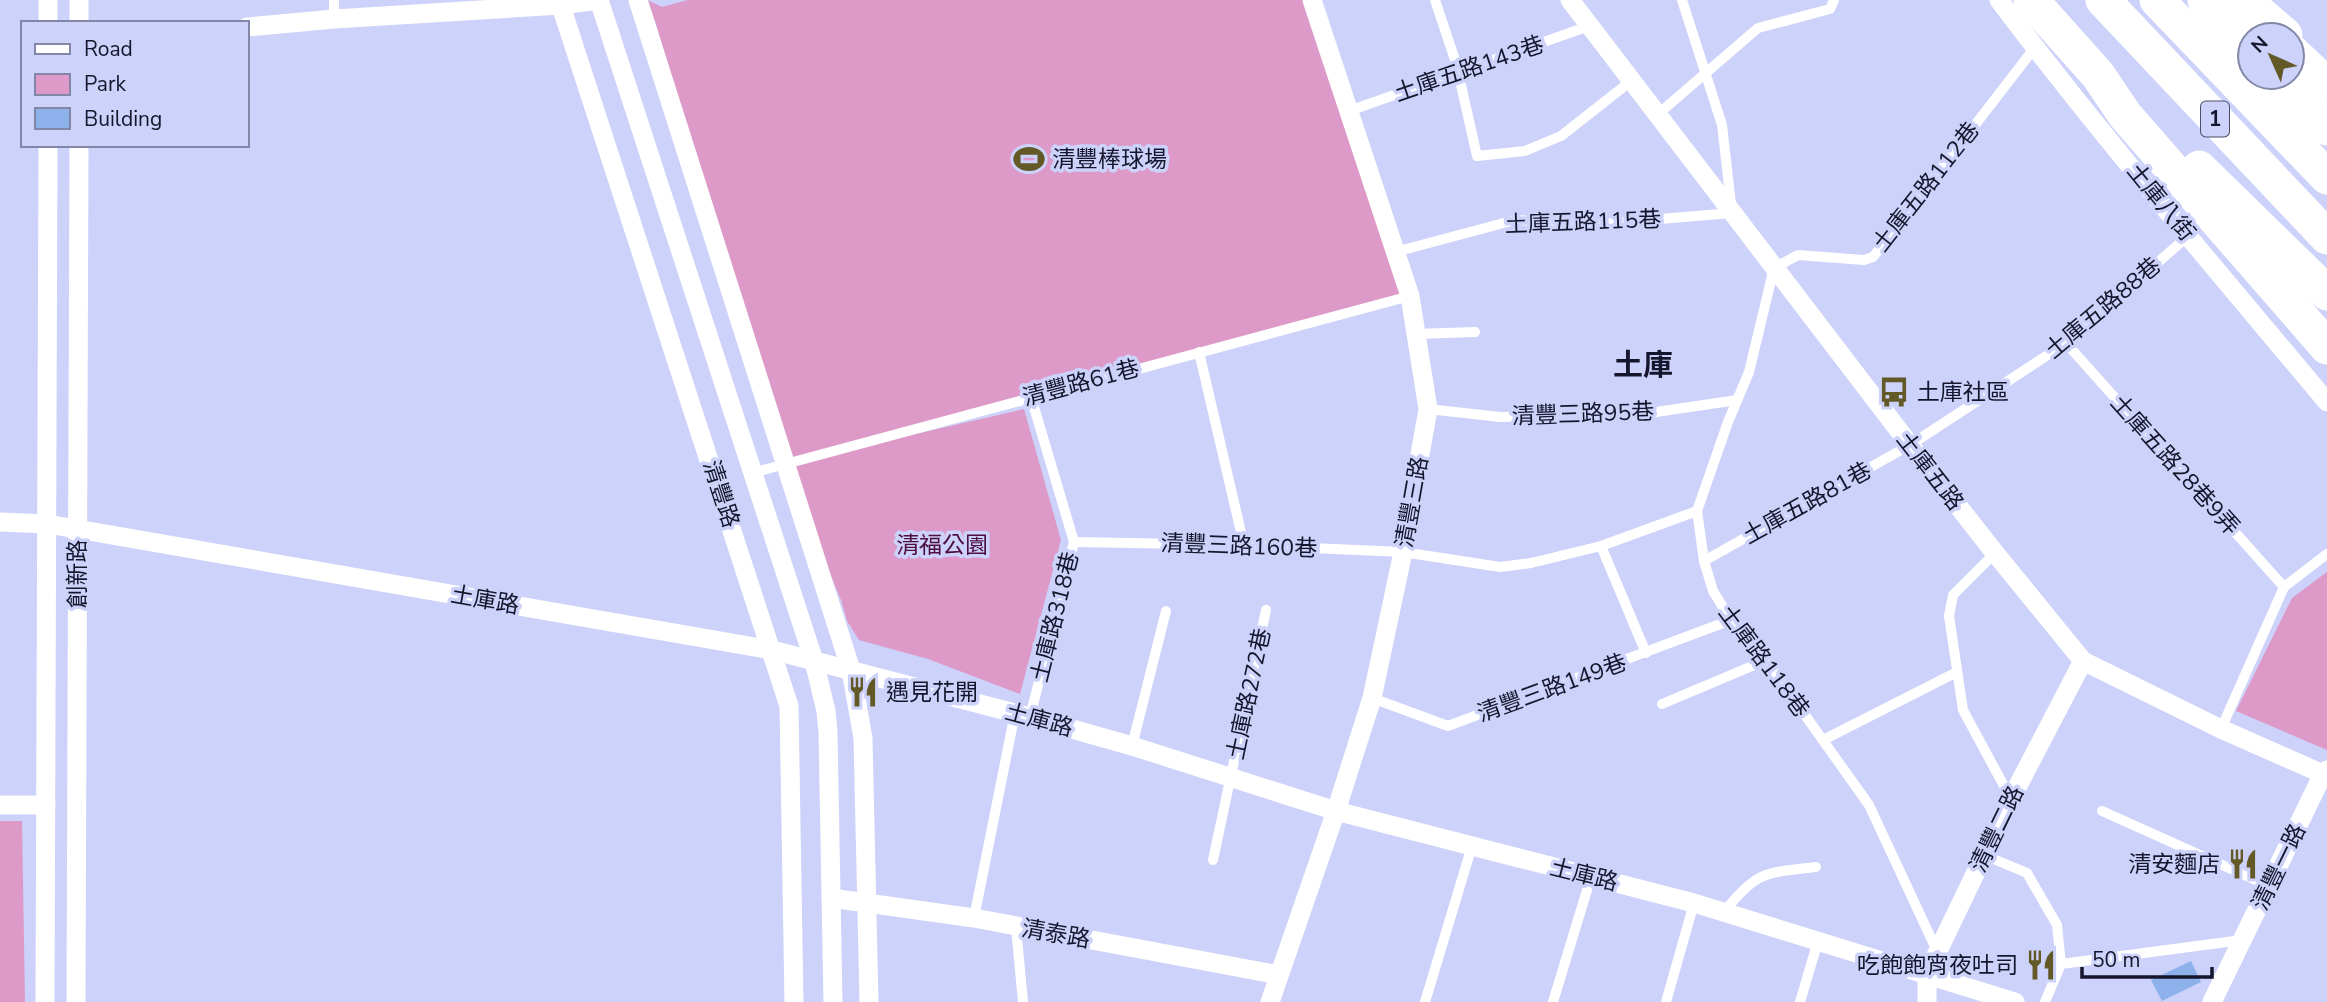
<svg xmlns="http://www.w3.org/2000/svg" width="2327" height="1002" font-family="'Nunito Sans','Noto Sans TC',sans-serif">
	<rect width="100%" height="100%" fill="#ccd2f9"/>
	<g fill="#dd99c7">
		<path d="M640,0H647L662,7L688,0H1307L1410,296L811,458L1024,409L1061,540L1020,694L928,659L859,640L847,621L841,600L784,464L655,21Z"/>
		<path d="M2327,572V750L2236,711L2292,598Z"/>
		<path d="M0,821H22L25,1002H0Z"/>
	</g>
	<path fill="#8db1ea" d="M2191,961L2201,982L2162,1001L2151,980Z"/>
	<g fill="none" stroke-linecap="round" stroke-linejoin="round">
		<g stroke="#fff" stroke-width="10">
			<path d="M1435,0L1456,63L1477,156L1525,151L1561,136L1631,81"/>
			<path d="M334,19V0"/>
			<path d="M1349,111L1589,26"/>
			<path d="M1657,115L1758,28L1830,9L1834,0"/>
			<path d="M1395,252L1515,220L1600,224L1732,213L1722,125L1682,0"/>
			<path d="M1416,334L1475,332"/>
			<path d="M2066,343L2284,587"/>
			<path d="M1199,352L1244,545"/>
			<path d="M1428,409L1500,417L1636,415L1737,400"/>
			<path d="M752,473L1410,296"/>
			<path d="M1074,542L1244,545L1403,552L1500,567L1531,563L1601,546L1697,511"/>
			<path d="M1601,546L1646,653"/>
			<path d="M1995,553L1953,595L1949,616L1963,710L2011,799"/>
			<path d="M1704,561L1910,445L2066,343L2188,236"/>
			<path d="M1372,698L1448,726L1731,620"/>
			<path d="M1662,704L1764,661"/>
			<path d="M1030,717L1074,542L1031,397"/>
			<path d="M2221,729L2284,587L2327,554"/>
			<path d="M1823,740L1957,672"/>
			<path d="M1132,746L1166,611"/>
			<path d="M2102,811L2269,886"/>
			<path d="M1984,855L2027,873L2057,925L2061,964"/>
			<path d="M1213,860L1266,610"/>
			<path d="M1724,912C1757,870 1766,873 1816,867"/>
			<path d="M974,918L1015,713"/>
			<path d="M1016,927L1023,1002"/>
			<path d="M1937,951L1869,805L1780,680L1731,620L1713,591L1704,561L1697,511L1728,422L1749,372L1774,268L1798,255L1864,260L1873,257L2036,46"/>
			<path d="M1425,1002L1472,846"/>
			<path d="M1553,1002L1591,877"/>
			<path d="M1666,1002L1694,903"/>
			<path d="M1800,1002L1818,941"/>
			<path d="M2045,1002L2061,964L2242,940"/>
		</g>
		<g stroke="#fff" stroke-width="19">
			<path d="M559,0L789,706L794,1002"/>
			<path d="M599,0L814,661L826,711L828,732L833,1002"/>
			<path d="M638,0L851,670L863,738L869,1002"/>
			<path d="M1570,0L1910,445L1995,553L2083,661L2221,729L2323,774"/>
			<path d="M1999,0C2103,138 2216,269 2327,402"/>
			<path d="M48,23V0"/>
			<path d="M79,23V0"/>
			<path d="M247,27L334,19L561,5L599,0"/>
			<path d="M0,522L47,524L77,529L772,650L1030,717L1132,746L1336,811L1694,903L2015,1002"/>
			<path d="M0,805H46"/>
			<path d="M831,898L974,918L1279,975"/>
			<path d="M45,1002L48,145"/>
			<path d="M76,1002L79,145"/>
			<path d="M1270,1002L1336,811L1372,698L1403,552L1428,409L1410,296L1312,0"/>
			<path d="M1927,1002V974L2011,799L2083,661"/>
			<path d="M2212,1002L2323,774L2327,770"/>
		</g>
		<g stroke="#fff" stroke-width="35">
			<path d="M2031,0L2098,75L2125,115L2327,347"/>
			<path d="M2103,0L2327,237"/>
			<path d="M2157,0L2327,177"/>
			<path d="M2205,0L2250,48"/>
			<path d="M2244,0L2285,35"/>
			<path d="M2292,52L2327,85"/>
			<path d="M2278,77L2327,128"/>
			<path d="M2199,168L2327,293"/>
		</g>
	</g>
	<defs>
		<g id="stadium-bare" transform="scale(2.415)"><path d="M0-5a6.5 5 0 1 0 0 10a6.5 5 0 1 0 0-10ZM-3.5-1.8h7v3.6h-7Z" fill="#625926" stroke="#ccd2f9" stroke-width="2.5" paint-order="stroke"/></g>
		<g id="bus-bare" transform="scale(2.415)"><path d="M-5-6H5V4H4V6H2V4H-2V6H-4V4H-5ZM-3.5-4V0h7V-4ZM-3.5 1.2v1.5H-2V1.2ZM2 1.2v1.5H3.5V1.2Z" fill="#625926" stroke="#ccd2f9" stroke-width="2.5" paint-order="stroke"/></g>
		<g id="restaurant-bare" transform="scale(2.415)"><path d="M-5-6h1v4h1v-4h1v4h1v-4h1v5L-1.5 .5V6h-2V.5L-5-1ZM5-6V6H3V1.5H1.5Q1.5-4 5-6Z" fill="#625926" stroke="#ccd2f9" stroke-width="2.5" paint-order="stroke"/></g>
	</defs>
	<g fill-rule="evenodd">
		<use href="#stadium-bare" x="1029" y="159"/>
		<use href="#bus-bare" x="1894" y="392"/>
		<use href="#restaurant-bare" x="863" y="692"/>
		<use href="#restaurant-bare" x="2243" y="864"/>
		<use href="#restaurant-bare" x="2041" y="965"/>
	</g>
	<g text-anchor="middle" dominant-baseline="central" stroke-width="7" stroke-linejoin="round" paint-order="stroke">
		<rect fill="#ccd2f9" stroke="#4c4e6a" stroke-width="2" x="2201" y="101.5" width="28" height="35" rx="5"/>
		<g font-size="21" font-weight="bold" fill="#15162d">
			<text x="2215" y="119">1</text>
		</g>
		<g font-size="23" fill="#15162d" stroke="#ccd2f9">
			<text transform="translate(1469 69) rotate(-19)">土庫五路143巷</text>
			<text transform="translate(1926 187) rotate(-52)">土庫五路112巷</text>
			<text transform="translate(2161 202) rotate(51)">土庫八街</text>
			<text transform="translate(1583 222) rotate(-2)">土庫五路115巷</text>
			<text transform="translate(2103 308) rotate(-40)">土庫五路88巷</text>
			<text transform="translate(1081 383) rotate(-15)">清豐路61巷</text>
			<text transform="translate(1583 414) rotate(-2)">清豐三路95巷</text>
			<text transform="translate(2175 465) rotate(48)">土庫五路28巷9弄</text>
			<text transform="translate(1930 471) rotate(52)">土庫五路</text>
			<text transform="translate(721 494) rotate(72)">清豐路</text>
			<text transform="translate(1412 502) rotate(-80)">清豐三路</text>
			<text transform="translate(1807 503) rotate(-29)">土庫五路81巷</text>
			<text transform="translate(1239 546) rotate(2)">清豐三路160巷</text>
			<text transform="translate(77 574) rotate(-90)">創新路</text>
			<text transform="translate(485 600) rotate(10)">土庫路</text>
			<text transform="translate(1055 617) rotate(-76)">土庫路318巷</text>
			<text transform="translate(1764 661) rotate(53)">土庫路118巷</text>
			<text transform="translate(1552 688) rotate(-20)">清豐三路149巷</text>
			<text transform="translate(1249 694) rotate(-78)">土庫路272巷</text>
			<text transform="translate(1039 720) rotate(15)">土庫路</text>
			<text transform="translate(1997 829) rotate(-64)">清豐二路</text>
			<text transform="translate(2279 867) rotate(-64)">清豐一路</text>
			<text transform="translate(1584 875) rotate(14)">土庫路</text>
			<text transform="translate(1056 934) rotate(10)">清泰路</text>
		</g>
		<g font-size="23" fill="#15162d" stroke="#ccd2f9" text-anchor="start">
			<text x="1052" y="159">清豐棒球場</text>
			<text x="1917" y="392">土庫社區</text>
			<text x="886" y="692">遇見花開</text>
			<text x="2220" y="864" text-anchor="end">清安麵店</text>
			<text x="2018" y="965" text-anchor="end">吃飽飽宵夜吐司</text>
		</g>
		<g font-size="23" fill="#4d0d3e" stroke="#ccd2f9">
			<text x="942" y="545">清福公園</text>
		</g>
		<g font-size="30" font-weight="bold" fill="#15162d" stroke="#ccd2f9">
			<text x="1643" y="365">土庫</text>
		</g>
	</g>
	<rect x="21" y="21" width="228" height="126" fill="#ccd2f9" stroke="#8387a7" stroke-width="2"/>
	<rect x="35" y="44" width="35" height="10" fill="#ffffff" stroke="#8387a7" stroke-width="2"/>
	<text x="84" y="56" font-size="21" fill="#15162d">Road</text>
	<rect x="35" y="74" width="35" height="21" fill="#dd99c7" stroke="#8387a7" stroke-width="2"/>
	<text x="84" y="91" font-size="21" fill="#15162d">Park</text>
	<rect x="35" y="108" width="35" height="21" fill="#8db1ea" stroke="#8387a7" stroke-width="2"/>
	<text x="84" y="126" font-size="21" fill="#15162d">Building</text>
	<g transform="translate(2271 56) rotate(315)"><circle r="33" fill="#ccd2f9" stroke="#8387a7" stroke-width="2"/>
	<path d="M0-5L12 26L0 18L-12 26Z" fill="#625926"/>
	<text y="-10" font-size="19" font-weight="bold" text-anchor="middle" fill="#15162d">N</text>
	</g>
	<path d="M2082 967v10h130v-10" fill="none" stroke="#15162d" stroke-width="3.5"/>
	<text x="2092" y="967" font-size="21" fill="#15162d" stroke="#ccd2f9" stroke-width="5" paint-order="stroke">50 m</text>
</svg>
